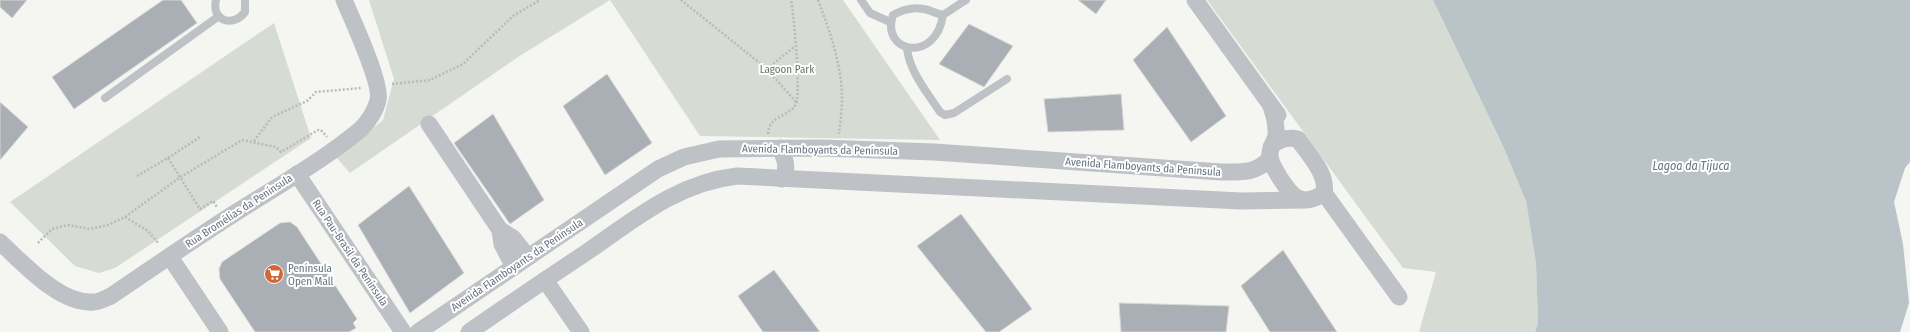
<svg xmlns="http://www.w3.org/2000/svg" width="1910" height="332" font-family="'Fira Sans Condensed',sans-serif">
	<rect width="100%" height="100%" fill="#f5f5f2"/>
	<g fill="#d6dbd3">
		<path d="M369,0H610L518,57L350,173L336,157L383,120L394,79Z"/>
		<path d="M610,0H843L940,140L700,136Z"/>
		<path d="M1207,0H1433L1503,146L1526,201L1536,263L1538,323L1535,332H1419L1436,272L1403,268Z"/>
		<path d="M274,23L311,138L115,268L99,273L75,266L10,202Z"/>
	</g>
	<path fill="#bac3c8" d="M1433,0H1910V162L1905,168L1894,202L1903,244L1909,303L1900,332H1535L1538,323L1536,263L1526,201L1503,146Z"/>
	<g fill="#aaafb5" stroke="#d6d6d4">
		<path d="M0,0H27L12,18L0,7Z"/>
		<path d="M163,0H181L197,23L74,109L52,77Z"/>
		<path d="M1078,0H1106L1096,14Z"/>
		<path d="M969,24L1013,46L984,87L939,64Z"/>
		<path d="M1167,27L1226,116L1191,142L1133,60Z"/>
		<path d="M607,74L652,143L605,175L563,106Z"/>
		<path d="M1121,94L1124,130L1048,132L1044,99Z"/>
		<path d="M0,102L28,127L0,160Z"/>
		<path d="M493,114L544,200L510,224L454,143Z"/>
		<path d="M409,186L464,273L410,313L358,225Z"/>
		<path d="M961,214L1032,309L999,332H986L917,246Z"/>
		<path d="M290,222L297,227L357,319L353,323L356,328L349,332H255L220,279L219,269L222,262L280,223Z"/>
		<path d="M1283,250L1337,332H1270L1241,286Z"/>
		<path d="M774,270L820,332H763L738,296Z"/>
		<path d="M1119,303L1229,306L1226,332H1121Z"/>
	</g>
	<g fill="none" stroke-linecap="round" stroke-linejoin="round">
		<g stroke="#b8babd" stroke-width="2.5" stroke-dasharray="2 2" stroke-linecap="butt">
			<path d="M681,0L767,69L796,102"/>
			<path d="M818,0C830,32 842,65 842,100C842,111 840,123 839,134"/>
			<path d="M767,69L794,47"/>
			<path d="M392,84L430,80L463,64L513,16L540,0"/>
			<path d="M768,134C768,116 789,117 796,104C801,93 794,16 791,0"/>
			<path d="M254,141L272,117L307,101L316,92L362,88"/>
			<path d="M168,158L200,137"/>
			<path d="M137,176L168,158L200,209L213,201L217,207"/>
			<path d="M125,217L148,231L159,244"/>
			<path d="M38,243L52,229L68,225L90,229L108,225L125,217L179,178L242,140L276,147L281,152L318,130H321L327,137"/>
		</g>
		<g stroke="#bec1c5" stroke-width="8">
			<path d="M216,0C211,21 233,28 245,12V0"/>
			<path d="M861,0L870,13L890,22"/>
			<path d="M943,15C936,64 880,53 893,15C902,10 914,7 924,9C931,10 936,14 943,15L966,0"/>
			<path d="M907,48C909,71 927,92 940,112L945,115L954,113L1007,79"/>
			<path d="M105,98L219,16"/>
		</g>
		<g stroke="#bec1c5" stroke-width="17">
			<path d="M1195,0L1278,115"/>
			<path d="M429,124L500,230L502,244L514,267"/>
			<path d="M1271,147C1278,139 1287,137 1298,139C1308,154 1328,174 1324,193C1302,208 1292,197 1280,178C1276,171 1271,165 1270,156C1269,148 1274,143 1276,136C1277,126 1274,115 1271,106"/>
			<path d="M780,148C785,159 789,168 782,179"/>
			<path d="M297,174L403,332"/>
			<path d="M1324,193L1399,297"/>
			<path d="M500,230L513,238L528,257"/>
			<path d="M0,242C23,263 60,305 94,302C99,302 106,298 111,296C152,268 193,240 235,213C276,187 324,160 361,129C368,122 376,110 378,100C382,83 352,19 344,0"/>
			<path d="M170,257L220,332"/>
			<path d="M545,280L581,332"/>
			<path d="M418,332L658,169L684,157L719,149L822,148L934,152L1221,172C1241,172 1256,174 1270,158"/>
			<path d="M469,332C508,305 548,278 587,252C635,219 677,183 737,176L1241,201L1303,200"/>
		</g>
	</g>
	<defs>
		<g id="supermarket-disc" transform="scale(1)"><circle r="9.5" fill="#d26634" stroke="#fff"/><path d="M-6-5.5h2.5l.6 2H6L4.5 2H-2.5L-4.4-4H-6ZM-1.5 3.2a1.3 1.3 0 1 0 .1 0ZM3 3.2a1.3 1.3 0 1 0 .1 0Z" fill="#fff"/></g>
	</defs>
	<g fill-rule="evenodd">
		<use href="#supermarket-disc" x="274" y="274"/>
	</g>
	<g text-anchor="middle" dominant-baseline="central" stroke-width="4" stroke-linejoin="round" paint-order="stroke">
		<g font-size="11" fill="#677865" stroke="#fff">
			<text x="787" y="69">Lagoon Park</text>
		</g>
		<g font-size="11" fill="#677380" stroke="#fff">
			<text transform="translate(820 150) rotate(1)">Avenida Flamboyants da Península</text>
			<text transform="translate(1143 167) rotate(4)">Avenida Flamboyants da Península</text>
			<text transform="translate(239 211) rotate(-33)">Rua Bromélias da Península</text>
			<text transform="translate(350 253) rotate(56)">Rua Pau-Brasil da Península</text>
			<text transform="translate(517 265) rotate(-34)">Avenida Flamboyants da Península</text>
		</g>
		<g font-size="11" fill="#677380" stroke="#fff" text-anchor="start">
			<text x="288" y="268">Península<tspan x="288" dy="13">Open Mall</tspan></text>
		</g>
		<g font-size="12" font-style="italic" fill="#63737d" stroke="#fff">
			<text x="1691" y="166">Lagoa da Tijuca</text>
		</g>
	</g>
</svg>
